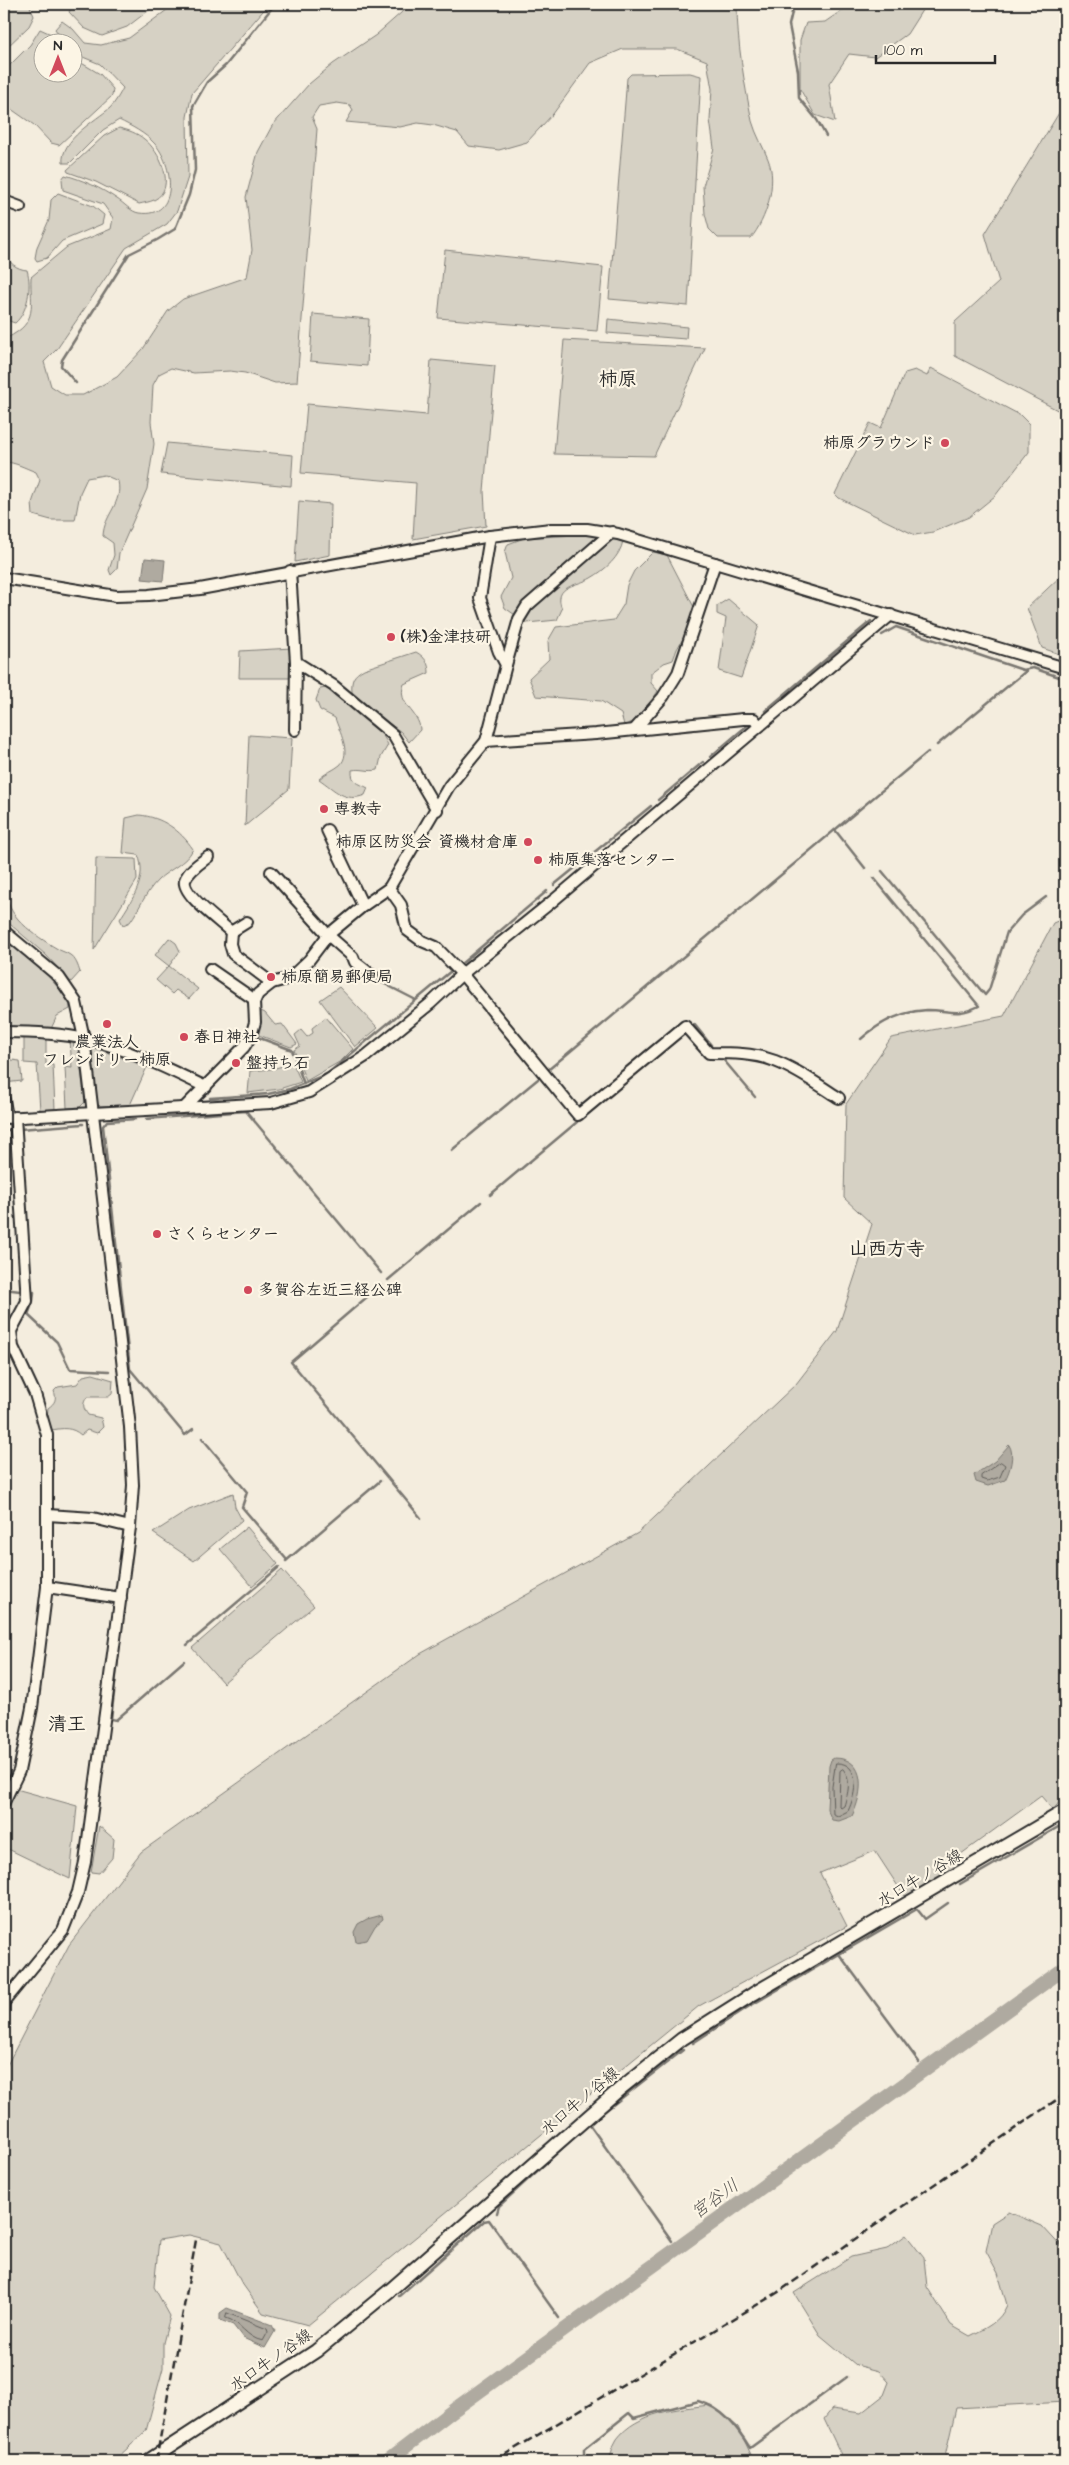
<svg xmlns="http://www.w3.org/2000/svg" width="1069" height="2465" font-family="'Architects Daughter','Klee One',sans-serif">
	<rect width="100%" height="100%" fill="#f4edde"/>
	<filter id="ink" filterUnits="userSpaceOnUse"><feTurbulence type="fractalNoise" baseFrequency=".02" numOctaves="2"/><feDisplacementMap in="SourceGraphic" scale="10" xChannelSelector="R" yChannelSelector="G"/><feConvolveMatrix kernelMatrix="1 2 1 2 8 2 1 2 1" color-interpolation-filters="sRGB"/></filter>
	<g filter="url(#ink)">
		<g fill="#d6d1c4" stroke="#807e78">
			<path d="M4,4H29L34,16L29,26L4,50Z"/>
			<path d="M73,4H157L127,27L102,36L84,28L69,12Z"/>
			<path d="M175,4H269L192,93L187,117L188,177L177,211L167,224L126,248L57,349L44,362L51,386L65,395H83L117,377L143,349L168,311L183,299L247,277L252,250L246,197L258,152L272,126L309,84L333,64L376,35L402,12L405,4H737C737,43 744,82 752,121C756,135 763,146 768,159C778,183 766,220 751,238H718L709,229L705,214L703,186L714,148L710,120L712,89L707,61L677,49H623L590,63L553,114L527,142L499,150L469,146L457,132L433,125L418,123L400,127L346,122L353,110L350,105L337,103L319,106L312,117L317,129L297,382L275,383L245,373L230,371L194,373L171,368L159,374L153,385L151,422L154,444L147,489L119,553L117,569L111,575L109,570L114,555L113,543L103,536C104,514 123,504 118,481L104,475L87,478L80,493L75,520H51L33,515L32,503L40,480L36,472C25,468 15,462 4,462V335L7,338C39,322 30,306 31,277L67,247L111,229L113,218L103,204L63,190L62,179L65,175C83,180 101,188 117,199C124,203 131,212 139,213C180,219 174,164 154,143C145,133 131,126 119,120L103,130L70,163H63C60,140 96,120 110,108C115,103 120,94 123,88L100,64L73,53L72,42H64L55,29L62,21L73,29L85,43L101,45L129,38Z"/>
			<path d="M851,4H926L907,34L875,57L849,54L829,84L835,122L815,115L800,89V40L806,23L825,22Z"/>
			<path d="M40,29L51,34L58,42H42V72H72L73,58L100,74L113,89L112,96L59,145L51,143L34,125L4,104V71L30,45Z"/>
			<path d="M690,73L701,76L688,306L609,299L627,78L631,74Z"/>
			<path d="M1065,103V414L955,356V322L999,282L985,234Z"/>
			<path d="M119,128C128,130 137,133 144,139C159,150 178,188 154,200C150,202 143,203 139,204L96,182L68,172L67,170L104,136Z"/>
			<path d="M58,193L93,206L104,215L102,224L62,241L47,258L37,261L35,258L37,247L49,220L51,200Z"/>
			<path d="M445,250L603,267L597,331L438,318Z"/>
			<path d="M4,254C10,263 16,269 27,270C32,286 28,312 15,323L9,321L8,301L4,299Z"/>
			<path d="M313,314L369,319L367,366L310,361Z"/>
			<path d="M608,319L687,327L686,339L607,333Z"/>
			<path d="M564,340L705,348L654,456L554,454Z"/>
			<path d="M431,360L495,366L484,491L486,526L413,539L416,483L301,473L307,404L427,415Z"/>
			<path d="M931,368L1020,415L1029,424V452L995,496L969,517L933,532L915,535L839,498L835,494L870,423L881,428L905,373L915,370L927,376Z"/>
			<path d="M167,443L293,455L291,486L161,474Z"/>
			<path d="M299,501L331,504L330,555L295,562Z"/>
			<path d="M594,534L623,541C620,557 605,570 591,578C578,586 552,585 562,609L557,620L527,623L505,608L501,597L511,578L505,552L508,544L524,538Z"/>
			<path d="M653,552L667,555L695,609L692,623L677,649L673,660L664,663L651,673V683L658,691C649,705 640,722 624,725L621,714L601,701L536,696L529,678L549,659L548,641L556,627L614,620L624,604L627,585L634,571Z"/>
			<path d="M1065,572V656L1042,648L1027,608Z"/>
			<path d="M728,599L759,625L741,678L719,671L726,618L717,614V606Z"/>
			<path d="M292,648L293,678H239L240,651Z"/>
			<path d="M416,652C425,657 429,663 429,673L404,684C396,705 420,712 420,730L409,742L401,732L371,710L352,692C351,680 353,675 364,669Z"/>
			<path d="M326,688C344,705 380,723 388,745L381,757L378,770C368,772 362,768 352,770C351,783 359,783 368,788L365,795C345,803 335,790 319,779C325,773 334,770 340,765C352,753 339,731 335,718L320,710L316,700L320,689Z"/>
			<path d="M249,735L292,738L289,789L245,826Z"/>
			<path d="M139,815C162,817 180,830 193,849C186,864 169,869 158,880C145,893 140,908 130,922L123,925L120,919C132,900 148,878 138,855L123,853L126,818Z"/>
			<path d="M96,858L136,859L137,880L94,950Z"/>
			<path d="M4,888L7,889C3,915 36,936 56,948C60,951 66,952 70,955C76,959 78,966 80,972L71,982L46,955L4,919Z"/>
			<path d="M1065,918V1795L1053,1810L1041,1796L957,1857L958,1867L905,1897L875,1851L820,1873L847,1926L699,2006L308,2325L263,2313L241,2282L221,2243L189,2235L159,2240L154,2287L170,2316L163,2343V2368L146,2431L114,2461H4V2071L69,1945L141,1852L420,1654L638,1533L796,1384L837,1331L872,1224L844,1198L846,1104L891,1038L1004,1016L1053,923Z"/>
			<path d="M4,938L39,966L69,1000L70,1009L57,1016L50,1031L4,1028V980L7,965L4,962Z"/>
			<path d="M169,938L176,943L180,951L169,966L198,989L189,999L176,990L172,994L156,980L169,966L155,955Z"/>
			<path d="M339,987L378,1028L355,1047L320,1000Z"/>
			<path d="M261,1011L265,1013L275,1025L282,1024L297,1044L291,1047L256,1034Z"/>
			<path d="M326,1017L353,1049L341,1061L306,1081L294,1050L300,1046L295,1035L301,1030L307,1037L313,1033L312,1028Z"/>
			<path d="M24,1037L46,1040V1064L53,1065L55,1109L40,1110L37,1064L24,1063Z"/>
			<path d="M70,1041L73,1042L74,1047L78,1046L85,1102L80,1107L67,1108L65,1067L72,1068Z"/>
			<path d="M90,1046L147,1067L130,1105L97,1106Z"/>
			<path d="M4,1059L20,1061L22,1081L4,1083Z"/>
			<path d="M293,1063L301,1082L279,1089L248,1093L250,1071L272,1069Z"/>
			<path d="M93,1374L113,1380L112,1394L108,1397H87C82,1404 83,1408 88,1415L101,1418L103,1427L97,1433L87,1430L81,1435C72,1427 63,1428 52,1430L47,1417L48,1408C55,1403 57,1399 54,1391L58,1387L77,1384L83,1376Z"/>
			<path d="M233,1493L235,1507L242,1520L194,1561L153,1533L189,1510Z"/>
			<path d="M247,1527L278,1564L252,1586L220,1549Z"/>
			<path d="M282,1570L314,1606L223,1683L192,1648Z"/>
			<path d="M16,1789L77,1806L70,1879L4,1847V1816Z"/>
			<path d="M99,1826L114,1839L112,1858L99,1873L91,1872Z"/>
			<path d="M1009,2212L1042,2226L1065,2251V2287L1060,2300L1065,2316V2402L956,2408L944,2461H844L824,2419L832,2409L861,2413L884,2395L889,2382L879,2371L856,2365L820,2335L794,2293L851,2257L887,2249L906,2235L924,2258L927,2287L951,2325L970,2336C986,2328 1000,2322 1007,2305L998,2273L986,2251L992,2223Z"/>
			<path d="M711,2405L738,2427L754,2461H609C611,2454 613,2445 617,2439C637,2412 680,2408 711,2405Z"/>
		</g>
		<g fill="#afaaa0" stroke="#7a7771">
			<path d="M145,558L165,560L163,581L142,579Z"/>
			<path d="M1009,1445C1015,1454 1010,1471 1005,1480L988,1486L976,1482L974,1475L995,1461Z"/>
			<path d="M834,1758C868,1758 863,1794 852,1816L839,1821L832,1820L827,1809L829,1766L831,1760Z"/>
			<path d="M382,1915L383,1919L375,1926L367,1940L356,1942L354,1932L358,1924L367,1919Z"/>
			<path d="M227,2308L272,2325L275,2331L265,2348L243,2338L233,2325L220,2320V2313Z"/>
		</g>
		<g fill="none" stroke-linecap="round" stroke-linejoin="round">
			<g stroke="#605e5a" stroke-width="1">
				<path d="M1001,1462L1005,1465L1000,1477L987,1481L981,1479V1476Z"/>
				<path d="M836,1763C862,1762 856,1795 848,1811L838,1816L833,1814L832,1787Z"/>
				<path d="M843,1769C852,1780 848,1793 844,1806L841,1808L839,1806L840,1771Z"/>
				<path d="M227,2313L267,2329L268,2332L263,2341C246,2338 241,2322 226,2318Z"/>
			</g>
			<g stroke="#7a7771" stroke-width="2.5">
				<path d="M794,4L789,25L798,71L799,98L817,120L826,136"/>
				<path d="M375,10L382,4"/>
				<path d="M76,383L61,366L62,360L129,254L157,240L175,229L189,195L195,170L193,106L207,82L226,65L275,4"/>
				<path d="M882,635L896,627L1023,670L1033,668L1065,679"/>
				<path d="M765,711L871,621"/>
				<path d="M937,745L1026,671"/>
				<path d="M710,757L749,724"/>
				<path d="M658,800L703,762"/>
				<path d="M835,830L865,868"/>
				<path d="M882,871L985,995L989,990L1007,932L1022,915L1046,897"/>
				<path d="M554,885L651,806"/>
				<path d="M461,964L547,891"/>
				<path d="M373,978L416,1000"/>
				<path d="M694,1024L711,1045"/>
				<path d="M257,1037L292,1050L304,1084"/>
				<path d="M861,1039C879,1023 902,1011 927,1010C950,1010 957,1017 979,1006L874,878"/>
				<path d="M722,1058L755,1097"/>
				<path d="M548,1070L928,752"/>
				<path d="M210,1098L268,1094L290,1089L327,1074L451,971"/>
				<path d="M136,1119L107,1121L103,1126L130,1369L185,1435L193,1429"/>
				<path d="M146,1119L246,1111L381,1273"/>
				<path d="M20,1129L83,1124"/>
				<path d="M4,1130H9"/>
				<path d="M452,1150L538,1079"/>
				<path d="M490,1195L577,1122"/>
				<path d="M388,1280L481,1202"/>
				<path d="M381,1285L291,1362L421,1518"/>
				<path d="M4,1289L20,1291"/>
				<path d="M34,1292L33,1301L28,1315L57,1342L70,1369L109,1371"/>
				<path d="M202,1438L247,1492L242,1507L287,1560"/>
				<path d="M286,1561L380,1481"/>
				<path d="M121,1633L111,1719L116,1720L184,1661"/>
				<path d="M187,1645L279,1567"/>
				<path d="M4,1775H5"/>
				<path d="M960,1884L1060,1826L1065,1833"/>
				<path d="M839,1954L919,2062"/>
				<path d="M693,2043L748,2007L917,1909L925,1919L948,1903"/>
				<path d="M591,2122L683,2050"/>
				<path d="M589,2124L672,2241"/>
				<path d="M497,2213L499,2206L581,2131"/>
				<path d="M1060,2243L1065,2249"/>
				<path d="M399,2296L484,2221L489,2220L559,2318"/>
				<path d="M588,2461L584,2455V2449L629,2413L634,2418L698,2401C723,2408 737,2427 750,2448L847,2377"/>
			</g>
			<path stroke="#afaaa0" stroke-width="14" d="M387,2461L455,2409L1065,1968"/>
			<g stroke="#2b2b2b" stroke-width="14">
				<g id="minor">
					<path d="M4,201L20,207"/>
					<path d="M290,571L296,662L295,730"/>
					<path d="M4,578L116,596L149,595L200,589L490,536L551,529H587L618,534L1065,668"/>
					<path d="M296,662L334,686L393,735L437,810"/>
					<path d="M506,665L519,619L527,606L612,532"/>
					<path d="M635,729L663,697L678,673L715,563"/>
					<path d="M486,741L596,734L743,719H754L759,726"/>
					<path d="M327,830L363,906"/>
					<path d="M208,857C200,863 189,870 185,880C181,894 221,922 231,932"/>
					<path d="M271,872L328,935L353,957L355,962L373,976"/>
					<path d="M389,888L401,905L407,930L422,941L436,947L462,974L578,1115L685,1026L709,1053C730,1053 755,1053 775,1061C798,1070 819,1085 839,1098"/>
					<path d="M247,922L231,932L230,944L233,954L272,983"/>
					<path d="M4,931L59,977L76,1002L84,1038L130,1427L133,1485L130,1527L85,1862L78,1892L63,1930L4,2002"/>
					<path d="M210,969L255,1000"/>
					<path d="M4,1032C30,1032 59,1033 85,1039C127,1048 168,1069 206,1087"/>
					<path d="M4,1100L7,1117"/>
					<path d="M185,1107L244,1047L251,1036L255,1022L254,1002L258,994L272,983L290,978L309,960L328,935L363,906L389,888L449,786L486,741L506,665L499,652L480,598L490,536"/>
					<path d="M4,1118L271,1103L309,1092L366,1056L431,1003L462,974L554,900L891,615"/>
					<path d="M48,1515L93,1518L130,1527"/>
					<path d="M47,1587L121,1598"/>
					<path d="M4,1802L19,1771L32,1708L47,1587V1435L35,1394L13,1347L11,1331L27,1301L15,1117"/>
				</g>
			</g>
			<g stroke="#2b2b2b" stroke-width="16">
				<path id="major" d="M148,2461L316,2351L389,2291L621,2088L682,2039L753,1994L1065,1811"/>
			</g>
			<use href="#minor" stroke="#fcf5e5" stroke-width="10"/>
			<use href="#major" stroke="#fcf5e5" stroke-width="12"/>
			<g stroke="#2b2b2b" stroke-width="2.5" stroke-dasharray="8 4" stroke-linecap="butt">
				<path d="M156,2461L196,2240"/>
				<path d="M494,2461L777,2293L1065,2094"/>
			</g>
		</g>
	</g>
	<g fill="#d1495b" stroke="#fcf5e5" stroke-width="2">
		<circle cx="945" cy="443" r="5"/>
		<circle cx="391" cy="637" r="5"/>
		<circle cx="324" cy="809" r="5"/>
		<circle cx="528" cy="842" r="5"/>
		<circle cx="538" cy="860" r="5"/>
		<circle cx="271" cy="977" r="5"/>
		<circle cx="107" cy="1024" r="5"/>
		<circle cx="184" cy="1037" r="5"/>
		<circle cx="236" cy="1063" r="5"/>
		<circle cx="157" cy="1234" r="5"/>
		<circle cx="248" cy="1290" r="5"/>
	</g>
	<g text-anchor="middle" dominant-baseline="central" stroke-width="4.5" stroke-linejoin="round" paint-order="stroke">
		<g font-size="16" font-weight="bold" fill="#2b2b2b" stroke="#fcf5e5" text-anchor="start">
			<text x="935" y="443" text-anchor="end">柿原グラウンド</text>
			<text x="401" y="637">(株)金津技研</text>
			<text x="334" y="809">専教寺</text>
			<text x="518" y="842" text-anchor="end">柿原区防災会 資機材倉庫</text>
			<text x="548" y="860">柿原集落センター</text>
			<text x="281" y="977">柿原簡易郵便局</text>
			<text x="194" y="1037">春日神社</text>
			<text x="107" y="1042" text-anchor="middle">農業法人<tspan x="107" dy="18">フレンドリー柿原</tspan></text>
			<text x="246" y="1063">盤持ち石</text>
			<text x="167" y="1234">さくらセンター</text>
			<text x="258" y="1290">多賀谷左近三経公碑</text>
		</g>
		<g font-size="16" fill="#2b2b2b" stroke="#fcf5e5">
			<text transform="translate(920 1878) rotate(-31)">水口牛ノ谷線</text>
			<text transform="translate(580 2101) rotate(-40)">水口牛ノ谷線</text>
			<text transform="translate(271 2360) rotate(-35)">水口牛ノ谷線</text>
		</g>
		<g font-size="18" font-style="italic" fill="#595754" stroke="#fcf5e5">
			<text transform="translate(715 2199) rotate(-36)">宮谷川</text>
		</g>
		<g font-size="19" font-weight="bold" fill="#2b2b2b" stroke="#fcf5e5">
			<text x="618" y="379">柿原</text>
			<text x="887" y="1249">山西方寺</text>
			<text x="67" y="1724">清王</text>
		</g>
	</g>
	<rect width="1069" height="2465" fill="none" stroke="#fcf5e5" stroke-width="20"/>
	<rect x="10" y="10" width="1049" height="2445" fill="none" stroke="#2b2b2b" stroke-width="2" filter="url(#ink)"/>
	<g transform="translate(58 58)"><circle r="24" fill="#fcf5e5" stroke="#a8a49b"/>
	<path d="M0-4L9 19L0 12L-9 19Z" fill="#d1495b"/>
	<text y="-8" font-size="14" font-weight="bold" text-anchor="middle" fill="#2b2b2b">N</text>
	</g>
	<path d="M876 55v8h119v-8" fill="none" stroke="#2b2b2b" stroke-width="2.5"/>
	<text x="884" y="55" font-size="15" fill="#2b2b2b" stroke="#fcf5e5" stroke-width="4" paint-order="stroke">100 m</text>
</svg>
